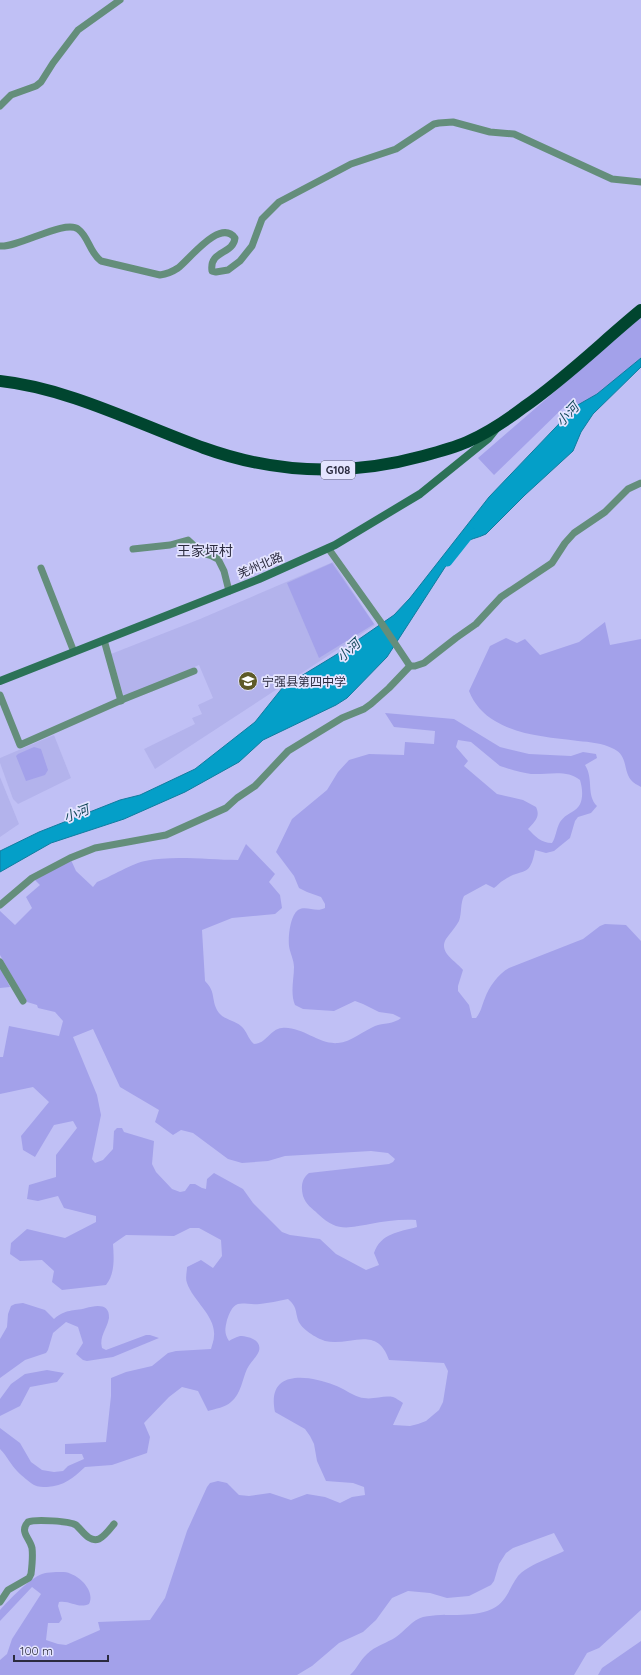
<svg xmlns="http://www.w3.org/2000/svg" width="641" height="1675" font-family="Quicksand,'Noto Sans SC',sans-serif">
	<rect width="100%" height="100%" fill="#c0c0f5"/>
	<g fill="#b3b3ec">
		<path d="M333,562L375,625L155,769L144,749L195,724L192,718L202,714L198,705L213,698L199,665L124,697L111,654L200,619Z"/>
		<path d="M54,735L71,778L18,804L13,799L0,763V758Z"/>
		<path d="M0,777L19,824L0,837Z"/>
	</g>
	<g fill="#a3a1ea" fill-rule="evenodd">
		<path d="M641,317V358L597,394L576,406L568,403L494,475L478,458Z"/>
		<path d="M332,563L374,624L319,658L287,583Z"/>
		<path d="M605,622L610,645L641,639V787C638,785 633,783 631,780C623,770 628,756 614,749C602,743 590,742 578,741C549,737 520,736 495,721C483,714 474,704 469,691L490,646L506,638L517,643L525,639L540,655L579,642Z"/>
		<path d="M385,713L454,719L500,747L529,754L571,756L583,752L596,754L597,758L585,765C594,779 586,795 597,806L591,813L578,817L575,821L570,838L554,851L546,853L535,850C530,879 523,867 504,880C500,882 497,886 494,888L486,884L464,896C460,904 462,913 459,921C455,928 450,933 446,939C438,953 456,961 463,970L458,986V991L469,1005L472,1018H476C481,1012 482,1005 485,998C489,987 498,974 509,968L583,939L600,926L605,924L626,925L641,941V1610L599,1648L587,1653L574,1675H350C357,1669 360,1660 367,1654C375,1646 387,1643 396,1637C405,1631 412,1620 423,1617C446,1612 470,1619 492,1609C507,1602 509,1588 518,1576C526,1566 552,1557 564,1551L554,1533L513,1548L506,1553L499,1564L494,1581L491,1585L469,1596L447,1598L430,1593L408,1591L392,1598L376,1620L363,1632L339,1643L312,1666L297,1675H0V1660L7,1654L12,1639L41,1594L32,1587L0,1621V1610C9,1600 30,1578 42,1574C48,1572 58,1572 64,1572C77,1573 96,1590 89,1604C78,1609 70,1600 59,1602L58,1606L62,1619L59,1623H48L46,1640L58,1644L66,1645L100,1630L98,1622L150,1620L165,1598L187,1531L207,1487L210,1483L218,1481L227,1483L239,1495L249,1496L270,1493L291,1500L307,1494L325,1497L340,1503L352,1497L365,1495L364,1487L353,1483L326,1481L317,1461L314,1444L310,1436L305,1429L275,1412C266,1369 308,1375 334,1385C343,1388 350,1394 359,1397C372,1401 382,1395 393,1397C396,1398 400,1401 403,1403L393,1425L410,1426L418,1424L426,1421L439,1410L443,1402L448,1371L444,1363L389,1360C377,1324 349,1347 325,1341C316,1338 301,1329 298,1320C295,1310 297,1307 288,1299C278,1301 269,1303 260,1304C242,1306 235,1296 227,1320C225,1329 224,1333 229,1341C232,1339 236,1337 240,1336C248,1336 262,1340 259,1351C256,1358 250,1363 247,1369C242,1380 241,1394 231,1402C226,1407 215,1409 208,1411L198,1391L182,1387L169,1397L144,1423L150,1437L147,1453L112,1465L85,1467C73,1478 64,1486 47,1487C43,1487 38,1487 34,1485C29,1482 22,1476 17,1471C11,1465 7,1456 0,1449V1428L20,1443L31,1462L42,1470L54,1472L63,1471L68,1466L84,1459L82,1454H65V1444L106,1442L111,1396V1378L126,1372L152,1366L168,1353L176,1351L211,1349C212,1345 214,1340 214,1336C216,1316 193,1301 187,1283C185,1278 187,1272 187,1267L201,1260L213,1268L222,1256L221,1240L199,1228H190L174,1236L126,1235L113,1244C114,1258 115,1274 106,1285L62,1290L52,1282L54,1271L42,1260L20,1261L10,1254L11,1243L27,1229L65,1238L96,1222V1216L64,1208L58,1196L38,1201L27,1199L29,1185L56,1177V1155L77,1128L73,1121L54,1125L35,1157L23,1150L21,1136L49,1102L33,1087L0,1094V1057H3L9,1026L59,1036L63,1021L55,1012L38,1008L37,1005L27,1002L0,955V911L15,925L32,908L26,897L40,885L35,880L71,860L76,871L93,887L97,882C110,877 133,863 145,861C173,855 209,860 238,860L246,844L275,874L269,882L280,895L282,908L275,914L232,918L202,930L205,981C217,993 210,1000 219,1013C225,1020 234,1020 241,1026C247,1031 248,1039 254,1044C266,1044 270,1029 282,1028C302,1026 319,1045 338,1043C351,1042 363,1031 375,1026C383,1023 394,1024 401,1018L393,1014L379,1012L363,1004L355,1001L334,1011L303,1009L295,1005C290,993 294,979 294,967C294,960 290,953 289,946C288,937 290,916 298,910C306,905 316,913 325,908V904L321,897L307,892L299,888L294,876L276,852L292,819L327,790L338,772L349,760L369,754L404,755L405,742L434,744L435,731L394,727ZM458,740L471,742L500,766C509,769 521,773 531,774C547,775 567,769 580,780C583,790 584,804 575,810C569,814 564,816 560,822C556,829 556,837 552,843C541,843 535,836 528,829C534,822 541,817 536,807L523,800L497,794L464,766L468,761L456,747ZM93,1029L120,1087L159,1110L155,1122L173,1135L181,1130L193,1133L228,1159L242,1163L268,1161L285,1156L371,1151L388,1153L395,1159L393,1162L389,1164L309,1173C301,1179 301,1188 303,1196C306,1205 312,1208 318,1214C337,1232 347,1228 370,1224C385,1221 401,1219 416,1220L417,1227C399,1232 381,1233 374,1253L379,1265L366,1270L336,1254L320,1239L290,1235L282,1232L253,1203L243,1189L214,1173L207,1179L206,1189L202,1188L195,1184H190L185,1191L180,1192L172,1189L156,1172L152,1164L154,1141L124,1132L122,1128H117L114,1131L113,1149L103,1160L95,1163L92,1159L101,1115L97,1095L73,1037Z"/>
		<path d="M34,747L41,749L48,770L45,775L26,781L16,756L18,754Z"/>
		<path d="M0,967L10,987L0,988Z"/>
		<path d="M23,1303L45,1310L54,1319C67,1308 72,1312 86,1308C96,1305 110,1303 109,1318C107,1329 99,1336 102,1348L106,1350L146,1335H150L159,1338L113,1357L87,1361L83,1360L76,1354L83,1343L78,1327L66,1322L53,1333L48,1350L46,1353L25,1360L0,1378V1339L7,1327L8,1314L11,1306L15,1304Z"/>
		<path d="M47,1370L64,1373L57,1382L30,1387L20,1406L0,1416V1399L11,1384L25,1374Z"/>
		<path d="M641,1641V1675H598L602,1668Z"/>
	</g>
	<path fill="#049fc8" stroke="#107c9f" d="M641,358V367L593,414L581,432L573,451L525,495L486,534C478,538 469,539 460,544L387,657L347,698L336,705L263,740L239,762L185,792L124,819L51,843L0,872V851L39,832L120,800L140,795L195,769L255,722L283,687L339,653L394,615L410,598L489,497L576,406L597,394Z"/>
	<g fill="none" stroke-linecap="round" stroke-linejoin="round">
		<path stroke="#049fc8" stroke-width="11" d="M447,561L470,532"/>
		<g stroke="#648e7b" stroke-width="7">
			<path d="M0,106L11,95L36,86L41,82L53,63L78,30L120,0"/>
			<path d="M0,246C18,248 65,219 78,229C89,237 89,252 101,261L160,275C167,274 172,272 178,268C189,260 220,218 235,238C233,255 209,250 212,271L216,272L228,270L240,261L252,246L262,219L279,202L351,164L396,149L434,124L439,123L453,122L490,132L514,134L612,179L641,182"/>
			<path d="M328,548L380,621L410,666"/>
			<path d="M133,549L170,545L188,540L202,553L212,556L218,559L224,571L229,591"/>
			<path d="M41,568L74,652"/>
			<path d="M104,640L121,701"/>
			<path d="M0,695L20,745L124,699L194,671"/>
			<path d="M0,905L32,878L70,858L95,848L166,835L226,808L237,798L255,786L288,751L342,718L364,709L371,704L389,688L410,666H415L424,663L456,638L476,624L501,597L552,563L565,543L574,533L605,512L628,489L641,483"/>
			<path d="M0,962L23,1001"/>
			<path d="M0,1602L8,1590L29,1578L31,1574C32,1566 33,1556 32,1548C30,1538 19,1532 28,1522C35,1519 70,1521 76,1525C82,1530 89,1543 99,1539C104,1537 110,1529 114,1524"/>
		</g>
		<path stroke="#2c7257" stroke-width="8" d="M0,681L259,579L335,545L420,494L488,439L496,429"/>
		<path stroke="#00452f" stroke-width="12" d="M0,381C68,388 140,425 204,448C276,474 350,476 423,456C438,452 453,448 467,442C487,433 507,420 524,407C566,378 602,342 641,310"/>
	</g>
	<defs>
		<g id="school-disc" transform="scale(1)"><circle r="9.5" fill="#5e5a27" stroke="#e4e4ff"/><path d="M0-5L7-2L0 1L-7-2ZM-4 1L0 2.5L4 1V4Q0 6-4 4Z" fill="#fff"/></g>
	</defs>
	<g fill-rule="evenodd">
		<use href="#school-disc" x="248" y="681"/>
	</g>
	<g text-anchor="middle" dominant-baseline="central" stroke-width="3.5" stroke-linejoin="round" paint-order="stroke">
		<rect fill="#e4e4ff" stroke="#626279" stroke-width="1" x="321" y="461" width="34" height="18" rx="3"/>
		<g font-size="11" font-weight="bold" fill="#2b2b3f">
			<text x="338" y="470">G108</text>
		</g>
		<g font-size="12" fill="#2b2b3f" stroke="#e4e4ff">
			<text transform="translate(260 565) rotate(-23)">羌州北路</text>
		</g>
		<g font-size="12" fill="#2b2b3f" stroke="#e4e4ff" text-anchor="start">
			<text x="262" y="681">宁强县第四中学</text>
		</g>
		<g font-size="13" font-style="italic" fill="#14485a" stroke="#e4e4ff">
			<text transform="translate(567 414) rotate(-47)">小河</text>
			<text transform="translate(348 650) rotate(-43)">小河</text>
			<text transform="translate(76 813) rotate(-21)">小河</text>
		</g>
		<g font-size="14" fill="#2b2b3f" stroke="#e4e4ff">
			<text x="205" y="551">王家坪村</text>
		</g>
	</g>
	<path d="M14 1655v6h94v-6" fill="none" stroke="#2b2b3f" stroke-width="2"/>
	<text x="20" y="1655" font-size="12" fill="#2b2b3f" stroke="#e4e4ff" stroke-width="3" paint-order="stroke">100 m</text>
</svg>
